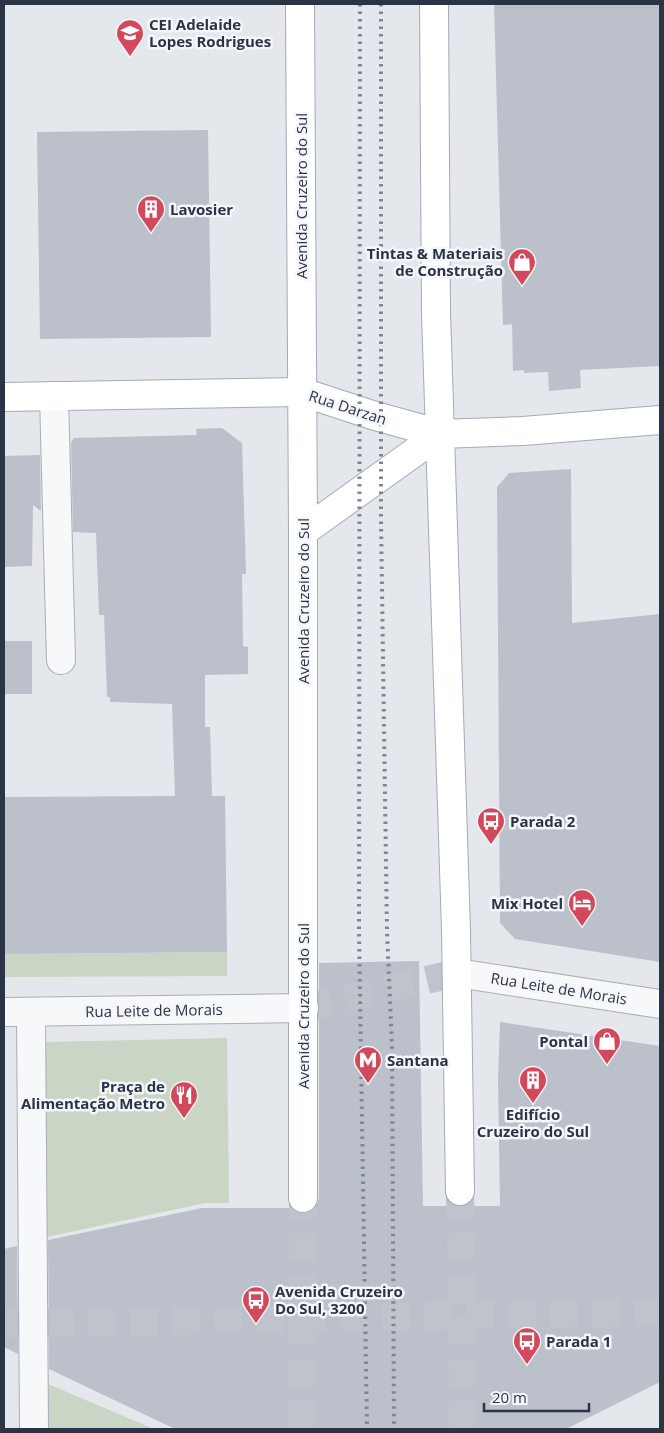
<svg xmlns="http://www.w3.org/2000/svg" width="664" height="1433" font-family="'Open Sans',sans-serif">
	<rect width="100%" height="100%" fill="#e4e7ec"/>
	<g fill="#c9d6c5">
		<path d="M227,952V976L4,977V954Z"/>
		<path d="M227,1038L229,1203H205L47,1237L45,1042Z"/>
		<path d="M48,1384L154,1429H48Z"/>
	</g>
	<g fill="#bbc0ca">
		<path d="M494,4H660V366L580,370L581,388L549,391L548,372L524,373V370L513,371L512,324L503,325Z"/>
		<path d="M208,130L211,337L40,339L37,132Z"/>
		<path d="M222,428L242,443L246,574H242L243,646L248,647V674L205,675V727H210L212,796H225L227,952L4,954V797L175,796L172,704L110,702V697H107L104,615H99L96,533L73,532L71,442L74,438L197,435L196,429Z"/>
		<path d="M40,455L41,511L33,505L32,566L4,567V456Z"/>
		<path d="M571,469L572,623L660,614V962L515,939L500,923L497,487L509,473Z"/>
		<rect x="4" y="641" width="28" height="53"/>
		<path d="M419,961L423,1206H500L498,1080L500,1022L660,1046V1382L566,1429H175L49,1369L48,1240L202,1208H291L303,1214L316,1208L319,1198V963Z"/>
		<path d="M17,1246L18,1354L4,1347V1249Z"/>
	</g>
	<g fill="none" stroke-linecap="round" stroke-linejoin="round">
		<g stroke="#bfc3cb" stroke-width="28" stroke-dasharray="28 14" stroke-linecap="butt">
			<path d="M304,1008L457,973"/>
			<path d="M4,1324L660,1312"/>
		</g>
		<g stroke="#bfc3cb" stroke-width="28" stroke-dasharray="28 14" stroke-linecap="butt">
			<path d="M460,1191L463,1429"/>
			<path d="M301,1429L303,1198"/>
		</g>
		<g stroke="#a9aeb7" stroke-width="30">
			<g id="minor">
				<path d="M54,396L61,660"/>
				<path d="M457,973L660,1004"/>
				<path d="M4,1012L304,1008"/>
				<path d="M31,1012L34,1429"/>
			</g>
		</g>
		<g stroke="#a3abb8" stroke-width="30">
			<g id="major">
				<path d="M300,4L303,532V1198"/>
				<path d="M434,4L436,312L456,930L460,1191"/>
				<path d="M4,397L302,392L372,415L440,434L523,431L660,420"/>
				<path d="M303,532L440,434"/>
			</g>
		</g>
		<use href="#minor" stroke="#f7f8fa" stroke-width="28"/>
		<use href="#major" stroke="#fff" stroke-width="28"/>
		<g stroke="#7d8696" stroke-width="4" stroke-dasharray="2.5 5" stroke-linecap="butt">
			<path d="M360,4L359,932L367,1429"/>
			<path d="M381,4V520L387,932L392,1045L394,1429"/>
		</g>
	</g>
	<defs>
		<g id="school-pin" transform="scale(1.4375)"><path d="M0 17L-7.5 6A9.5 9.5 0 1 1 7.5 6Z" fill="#d1495b" stroke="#f4f6f9"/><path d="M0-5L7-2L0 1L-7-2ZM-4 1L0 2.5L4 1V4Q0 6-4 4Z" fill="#fff"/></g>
		<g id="building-pin" transform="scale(1.4375)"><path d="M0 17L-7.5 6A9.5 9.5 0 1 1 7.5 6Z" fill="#d1495b" stroke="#f4f6f9"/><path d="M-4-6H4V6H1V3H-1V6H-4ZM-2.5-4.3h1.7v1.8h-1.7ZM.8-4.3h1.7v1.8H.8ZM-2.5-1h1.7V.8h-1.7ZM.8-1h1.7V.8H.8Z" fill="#fff"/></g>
		<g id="shop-pin" transform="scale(1.4375)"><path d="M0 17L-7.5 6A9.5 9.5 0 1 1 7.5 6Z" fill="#d1495b" stroke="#f4f6f9"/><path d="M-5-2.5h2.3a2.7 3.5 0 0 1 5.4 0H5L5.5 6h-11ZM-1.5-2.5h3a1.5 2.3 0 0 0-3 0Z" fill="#fff"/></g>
		<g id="bus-pin" transform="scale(1.4375)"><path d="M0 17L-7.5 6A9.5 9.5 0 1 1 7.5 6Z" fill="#d1495b" stroke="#f4f6f9"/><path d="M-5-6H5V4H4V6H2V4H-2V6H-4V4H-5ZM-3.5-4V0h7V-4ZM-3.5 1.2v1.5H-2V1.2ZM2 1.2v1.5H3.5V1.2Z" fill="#fff"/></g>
		<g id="hotel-pin" transform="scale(1.4375)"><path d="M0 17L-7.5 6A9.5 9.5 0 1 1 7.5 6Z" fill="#d1495b" stroke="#f4f6f9"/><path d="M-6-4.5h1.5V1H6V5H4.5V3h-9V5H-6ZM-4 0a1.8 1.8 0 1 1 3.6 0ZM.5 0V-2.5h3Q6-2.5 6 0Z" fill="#fff"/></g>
		<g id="metro-pin" transform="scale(1.4375)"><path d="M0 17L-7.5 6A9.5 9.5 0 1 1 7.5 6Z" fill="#d1495b" stroke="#f4f6f9"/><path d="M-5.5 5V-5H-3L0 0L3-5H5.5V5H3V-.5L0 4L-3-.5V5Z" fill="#fff"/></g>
		<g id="restaurant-pin" transform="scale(1.4375)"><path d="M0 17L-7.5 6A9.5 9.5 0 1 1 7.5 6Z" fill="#d1495b" stroke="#f4f6f9"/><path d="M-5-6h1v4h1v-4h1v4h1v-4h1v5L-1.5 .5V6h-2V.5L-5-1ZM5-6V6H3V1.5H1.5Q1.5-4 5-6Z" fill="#fff"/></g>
	</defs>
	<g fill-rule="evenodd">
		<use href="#school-pin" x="130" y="33"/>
		<use href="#building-pin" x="151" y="209"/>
		<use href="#shop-pin" x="522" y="262"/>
		<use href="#bus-pin" x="491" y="821"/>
		<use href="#hotel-pin" x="582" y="903"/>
		<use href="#shop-pin" x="607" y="1041"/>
		<use href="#metro-pin" x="368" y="1060"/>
		<use href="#building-pin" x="533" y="1080"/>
		<use href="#restaurant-pin" x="184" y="1095"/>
		<use href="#bus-pin" x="256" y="1300"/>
		<use href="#bus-pin" x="527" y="1341"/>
	</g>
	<g text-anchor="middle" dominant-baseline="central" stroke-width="5" stroke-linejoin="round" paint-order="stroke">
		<g font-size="15" font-weight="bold" fill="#2b3445" stroke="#f4f6f9" text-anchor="start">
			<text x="149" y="24">CEI Adelaide<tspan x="149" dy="17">Lopes Rodrigues</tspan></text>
			<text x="170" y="209">Lavosier</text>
			<text x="503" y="253" text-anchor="end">Tintas &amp; Materiais<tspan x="503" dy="17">de Construção</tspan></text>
			<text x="510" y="821">Parada 2</text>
			<text x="563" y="903" text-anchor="end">Mix Hotel</text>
			<text x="588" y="1041" text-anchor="end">Pontal</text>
			<text x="387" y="1060">Santana</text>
			<text x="165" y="1086" text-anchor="end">Praça de<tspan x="165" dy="17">Alimentação Metro</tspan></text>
			<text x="533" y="1114" text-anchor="middle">Edifício<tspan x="533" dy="17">Cruzeiro do Sul</tspan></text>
			<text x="275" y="1291">Avenida Cruzeiro<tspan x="275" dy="17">Do Sul, 3200</tspan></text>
			<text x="546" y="1341">Parada 1</text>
		</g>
		<g font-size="15" fill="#2b3445" stroke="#f4f6f9">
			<text transform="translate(301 196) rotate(-90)">Avenida Cruzeiro do Sul</text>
			<text transform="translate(348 407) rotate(18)">Rua Darzan</text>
			<text transform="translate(303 601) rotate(-90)">Avenida Cruzeiro do Sul</text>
			<text transform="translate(559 988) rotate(9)">Rua Leite de Morais</text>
			<text transform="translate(303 1006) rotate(-90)">Avenida Cruzeiro do Sul</text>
			<text transform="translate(154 1010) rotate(-1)">Rua Leite de Morais</text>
		</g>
	</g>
	<rect width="664" height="1433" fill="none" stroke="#2b3445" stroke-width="10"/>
	<path d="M484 1403v8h105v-8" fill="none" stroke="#2b3445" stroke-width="2.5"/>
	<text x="492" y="1403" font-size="15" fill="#2b3445" stroke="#f4f6f9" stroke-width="4" paint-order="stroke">20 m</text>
</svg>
